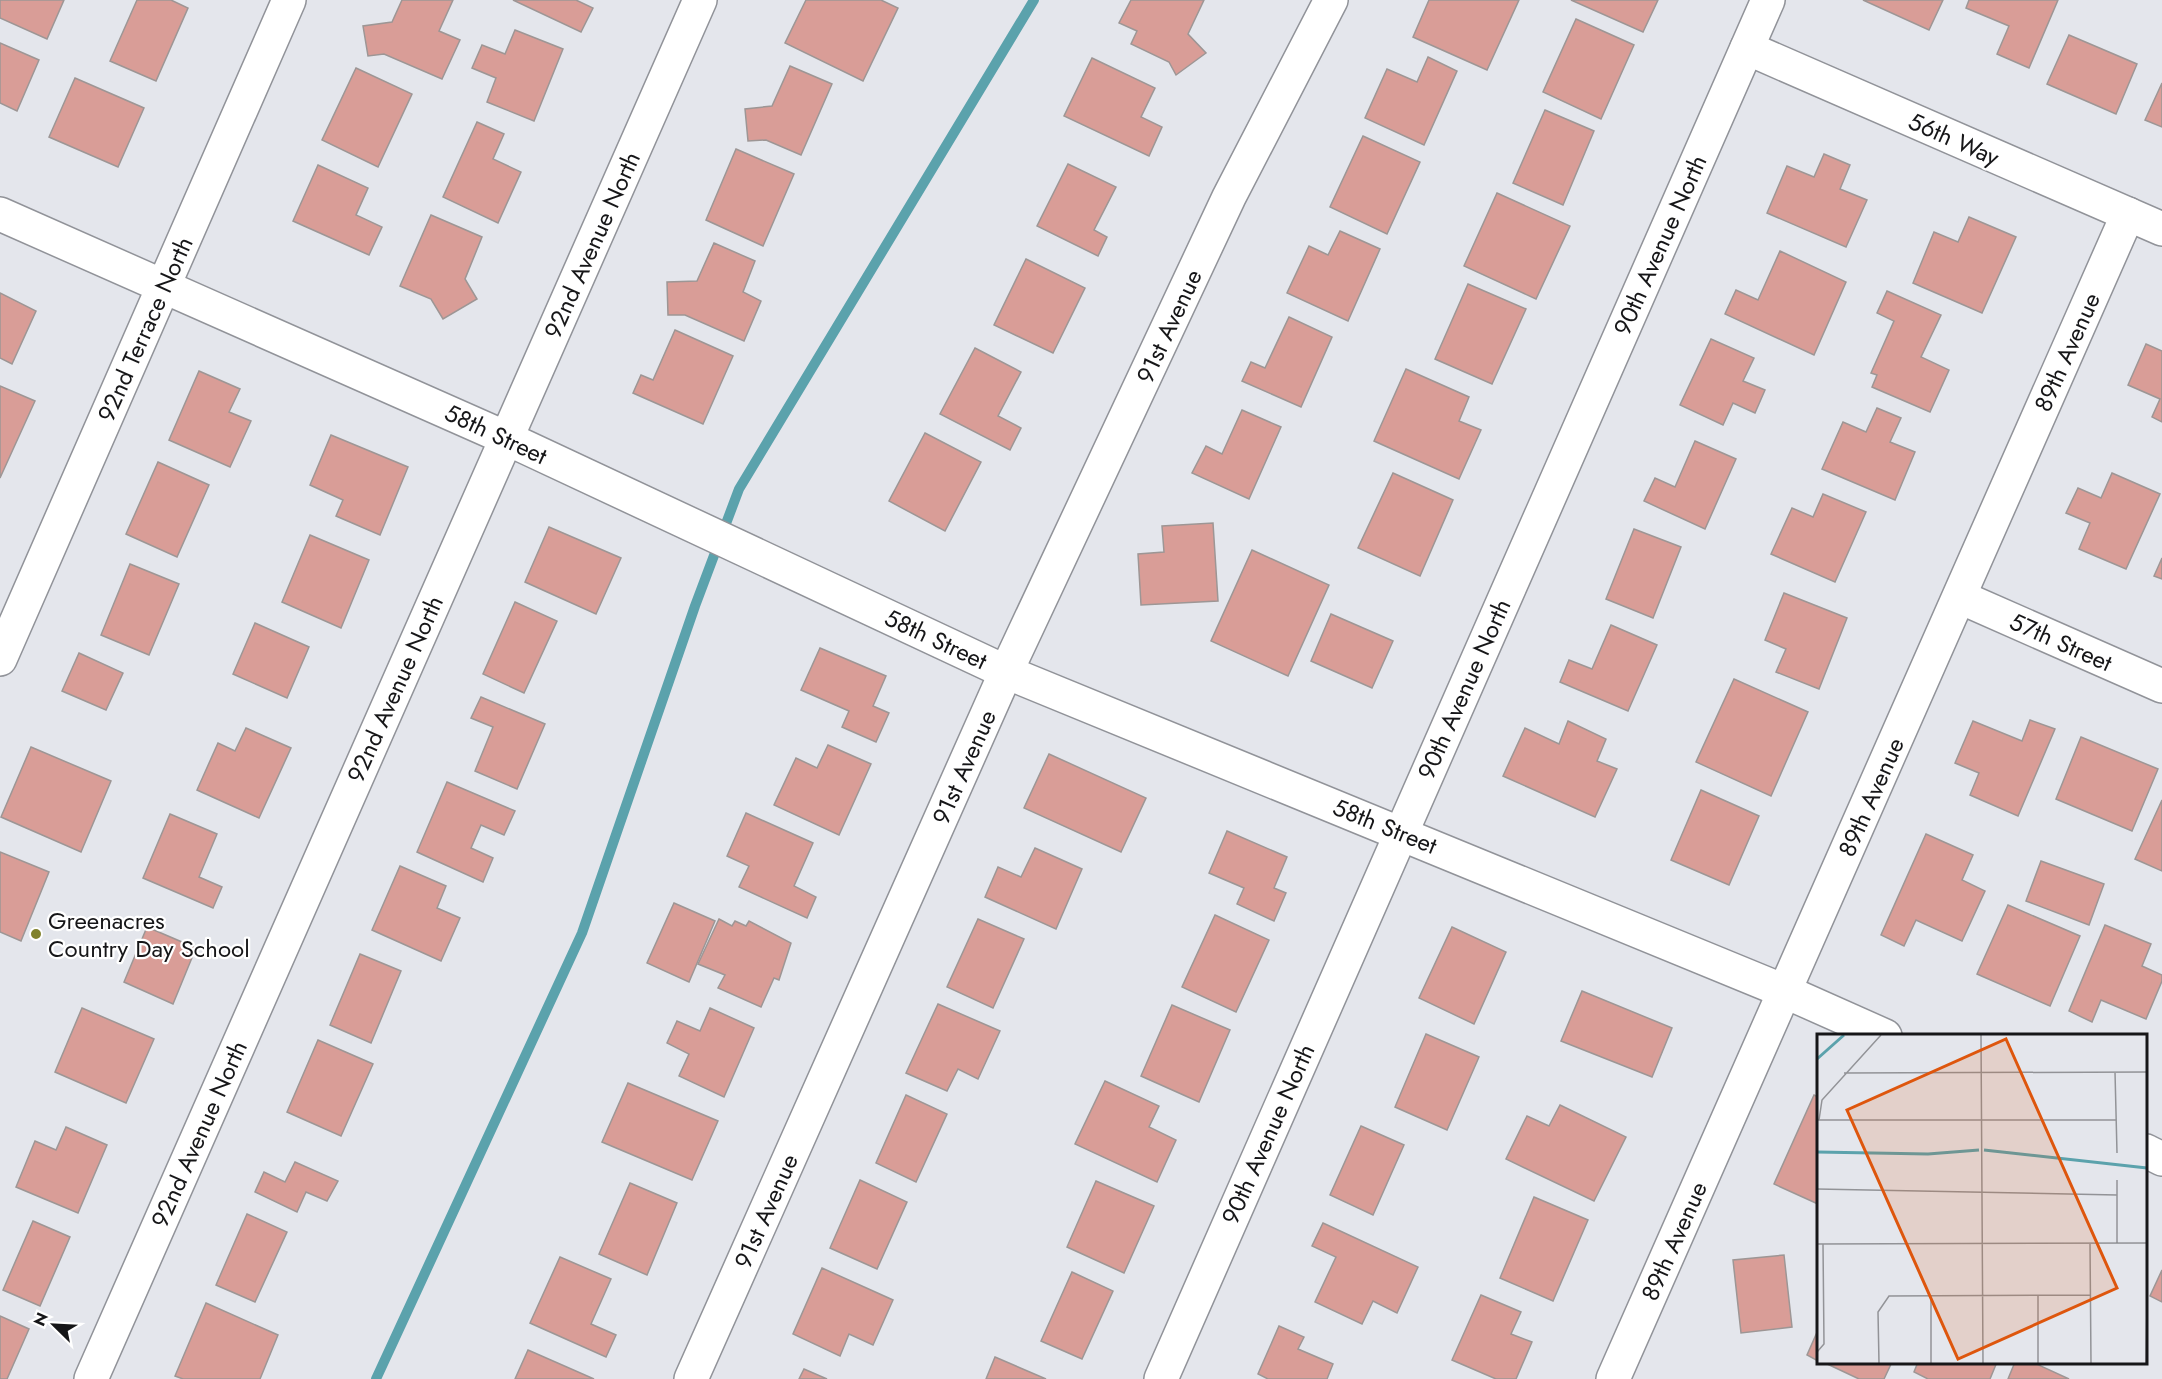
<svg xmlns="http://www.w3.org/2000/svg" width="2162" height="1379" font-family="Jost,sans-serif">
	<rect width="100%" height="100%" fill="#e4e6ec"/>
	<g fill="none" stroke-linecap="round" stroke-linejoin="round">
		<path stroke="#5ba2ac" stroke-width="10" d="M376,1379L582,933L695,606L739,489L1034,0"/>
	</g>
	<g fill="#d99d97" stroke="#9d9695" stroke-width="1.5">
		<path d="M0,0H64L47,39L0,18Z"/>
		<path d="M137,0H171L188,8L156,81L110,61Z"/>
		<path d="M402,0H453L439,31L460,40L442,79L384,54L368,56L363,26L392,22Z"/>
		<path d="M513,0H576L593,8L581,32Z"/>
		<path d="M806,0H881L898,8L863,81L785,43Z"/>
		<path d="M1131,0H1204L1188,34L1206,53L1176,75L1169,62L1131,44L1137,31L1119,23Z"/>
		<path d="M1429,0H1519L1487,70L1413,37Z"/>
		<path d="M1571,0H1658L1643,32Z"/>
		<path d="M1863,0H1943L1929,30Z"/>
		<path d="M1969,0H2058L2029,68L1997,54L2009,26L1966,8Z"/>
		<path d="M1576,19L1634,45L1601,119L1543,92Z"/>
		<path d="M515,30L563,49L534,121L487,102L496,78L472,68L482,45L505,54Z"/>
		<path d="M2069,35L2137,64L2116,114L2047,84Z"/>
		<path d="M0,43L39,60L17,111L0,103Z"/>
		<path d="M1428,57L1457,71L1424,145L1365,118L1387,69L1417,82Z"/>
		<path d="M1092,58L1155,88L1141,117L1162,127L1149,156L1064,116Z"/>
		<path d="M790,66L832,84L801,155L766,140L748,141L745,109L772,106Z"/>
		<path d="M356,68L412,94L378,167L322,140Z"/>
		<path d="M75,78L144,108L118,167L49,137Z"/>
		<path d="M2162,83V127L2145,120Z"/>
		<path d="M1545,110L1594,131L1563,205L1513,183Z"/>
		<path d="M477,122L504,134L493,159L521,172L498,223L443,197Z"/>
		<path d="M1363,136L1420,162L1387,234L1330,207Z"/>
		<path d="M736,149L794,174L763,246L706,220Z"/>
		<path d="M1824,154L1850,165L1840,189L1867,200L1846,247L1767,213L1787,166L1814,177Z"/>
		<path d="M1068,164L1116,187L1094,230L1107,237L1098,256L1037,226Z"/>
		<path d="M318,165L368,188L356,215L382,227L369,255L293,221Z"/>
		<path d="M1497,193L1570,226L1536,299L1464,266Z"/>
		<path d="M431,215L482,237L465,279L477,299L443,319L431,299L400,286Z"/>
		<path d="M1969,217L2016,237L1982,313L1913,283L1934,232L1958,242Z"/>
		<path d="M1340,231L1380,249L1348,321L1287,293L1309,246L1328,255Z"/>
		<path d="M714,243L755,261L743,292L761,301L744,341L685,315H668L667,282L697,281Z"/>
		<path d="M1780,251L1846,282L1814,355L1725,314L1736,290L1758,300Z"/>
		<path d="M1026,259L1085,288L1053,353L994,325Z"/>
		<path d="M1468,284L1526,309L1492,384L1435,359Z"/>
		<path d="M1887,291L1941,315L1921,357L1949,370L1930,412L1872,387L1877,375L1871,373L1894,321L1877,313Z"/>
		<path d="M0,293L36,311L12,364L0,358Z"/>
		<path d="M1289,317L1332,337L1301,407L1242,381L1251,362L1265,368Z"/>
		<path d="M675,330L733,356L703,424L633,393L641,375L653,380Z"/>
		<path d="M1711,339L1754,358L1743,381L1765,390L1755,413L1733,403L1723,425L1680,405Z"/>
		<path d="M2146,344L2162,351V422L2152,417L2160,399L2128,385Z"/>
		<path d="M975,348L1021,372L998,416L1021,428L1010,450L940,414Z"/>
		<path d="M1406,369L1469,397L1459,421L1481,430L1459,479L1374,441Z"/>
		<path d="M199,371L240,389L229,412L251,421L230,467L169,440Z"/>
		<path d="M0,386L35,401L0,478Z"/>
		<path d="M1877,408L1901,418L1890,442L1915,452L1895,500L1822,469L1843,422L1866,432Z"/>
		<path d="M1242,410L1281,427L1249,499L1192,473L1206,446L1222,454Z"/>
		<path d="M925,433L981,462L945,531L889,501Z"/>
		<path d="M331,435L408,467L380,535L336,516L343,500L310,485Z"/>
		<path d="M1695,441L1736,459L1705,529L1644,501L1655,478L1675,487Z"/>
		<path d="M158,462L209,485L177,557L126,534Z"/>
		<path d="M1393,473L1453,500L1420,576L1358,548Z"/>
		<path d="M2112,473L2160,494L2126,569L2079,549L2090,523L2066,513L2078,488L2101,498Z"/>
		<path d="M1823,494L1866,512L1835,582L1771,554L1792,508L1813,517Z"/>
		<path d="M1213,523L1218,601L1141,605L1138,554L1164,552L1162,526Z"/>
		<path d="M549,527L621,558L596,614L525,582Z"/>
		<path d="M1634,529L1681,547L1653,618L1606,599Z"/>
		<path d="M310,535L369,560L341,628L282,602Z"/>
		<path d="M1252,550L1329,585L1288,676L1211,641Z"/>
		<path d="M2162,558V579L2154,576Z"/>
		<path d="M130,564L179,584L149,655L101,635Z"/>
		<path d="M1784,593L1847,618L1819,689L1776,672L1786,649L1765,640Z"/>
		<path d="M515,602L557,621L524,693L483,674Z"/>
		<path d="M1331,614L1393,641L1372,688L1311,661Z"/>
		<path d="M255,623L309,647L287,698L233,674Z"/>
		<path d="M1611,625L1657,645L1628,711L1560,682L1569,660L1592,669Z"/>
		<path d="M820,648L886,676L873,706L889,713L876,742L842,727L849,711L801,690Z"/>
		<path d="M79,653L123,673L106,710L62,691Z"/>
		<path d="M1734,679L1808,712L1771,796L1696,762Z"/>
		<path d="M481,697L545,724L517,789L475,771L493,727L471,718Z"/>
		<path d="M2030,720L2055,729L2018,816L1970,795L1979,773L1955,763L1973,721L2022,741Z"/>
		<path d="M1568,721L1606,739L1597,761L1617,769L1595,817L1503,776L1525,728L1559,744Z"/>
		<path d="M246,728L291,748L259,818L197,790L218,743L235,751Z"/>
		<path d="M2081,737L2158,769L2132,831L2056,799Z"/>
		<path d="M828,745L871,764L839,835L774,805L796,758L817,768Z"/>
		<path d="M31,747L111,781L81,852L1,817Z"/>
		<path d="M1049,754L1146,798L1121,852L1024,808Z"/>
		<path d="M447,782L515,811L504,835L481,825L471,848L493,858L483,882L417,852Z"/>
		<path d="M1701,790L1759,816L1729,885L1671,860Z"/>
		<path d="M2162,800V871L2135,859Z"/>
		<path d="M746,813L813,843L794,886L816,897L807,918L739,887L749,866L727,856Z"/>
		<path d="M170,814L217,834L199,877L222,887L213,908L143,878Z"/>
		<path d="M1227,831L1287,857L1274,888L1286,893L1274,921L1237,904L1244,888L1209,873Z"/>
		<path d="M1926,834L1973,855L1962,880L1985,891L1962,941L1916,920L1904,946L1881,935Z"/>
		<path d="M1035,848L1082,869L1056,929L985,897L998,867L1021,877Z"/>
		<path d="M0,852L49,872L21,941L0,932Z"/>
		<path d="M2041,861L2104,884L2089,925L2026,901Z"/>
		<path d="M400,866L446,886L437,908L460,918L441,961L372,930Z"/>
		<path d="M674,903L715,921L689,982L647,963Z"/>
		<path d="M2008,905L2080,936L2050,1006L1977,974Z"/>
		<path d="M1215,915L1269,940L1236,1012L1182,987Z"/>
		<path d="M719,919L732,926L735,921L746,926L749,921L791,943L779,980L774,978L761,1007L718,988L725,975L698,964Z"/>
		<path d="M978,919L1024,939L993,1008L947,987Z"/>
		<path d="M2105,925L2151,944L2142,966L2162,975V981L2146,1019L2101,1000L2092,1022L2069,1011Z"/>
		<path d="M147,927L196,948L173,1004L124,982Z"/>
		<path d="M1452,927L1506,952L1474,1024L1419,998Z"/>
		<path d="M360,954L401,971L371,1043L330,1025Z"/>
		<path d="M1582,991L1672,1028L1652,1077L1561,1041Z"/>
		<path d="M938,1004L1000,1031L978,1079L958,1069L947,1091L906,1073Z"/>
		<path d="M1172,1005L1230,1030L1199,1102L1141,1076Z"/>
		<path d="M82,1008L154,1039L126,1103L55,1072Z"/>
		<path d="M710,1008L754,1028L724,1097L679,1076L689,1054L667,1043L677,1021L700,1031Z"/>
		<path d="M1426,1034L1479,1057L1447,1130L1395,1107Z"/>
		<path d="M318,1040L373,1064L341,1136L287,1112Z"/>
		<path d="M1105,1081L1159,1106L1149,1127L1176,1140L1157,1182L1075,1144Z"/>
		<path d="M628,1083L718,1121L692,1180L602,1142Z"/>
		<path d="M906,1095L947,1114L916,1182L876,1163Z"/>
		<path d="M1814,1095L1818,1097V1204L1774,1184Z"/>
		<path d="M1560,1105L1626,1137L1594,1201L1506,1159L1527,1116L1549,1126Z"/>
		<path d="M1361,1126L1404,1145L1373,1215L1330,1195Z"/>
		<path d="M66,1127L107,1145L78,1213L16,1187L35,1141L56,1150Z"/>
		<path d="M295,1162L338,1181L327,1201L306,1192L297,1212L255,1192L264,1172L285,1182Z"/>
		<path d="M860,1180L907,1202L877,1269L830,1248Z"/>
		<path d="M1096,1181L1154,1206L1124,1273L1067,1247Z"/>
		<path d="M630,1183L677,1203L647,1275L599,1254Z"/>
		<path d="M1534,1197L1588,1220L1553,1301L1500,1278Z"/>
		<path d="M247,1214L287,1232L255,1302L216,1285Z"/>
		<path d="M33,1221L70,1237L40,1306L3,1290Z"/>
		<path d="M1323,1223L1418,1267L1397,1313L1373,1301L1362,1324L1315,1302L1336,1257L1312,1246Z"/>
		<path d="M1784,1255L1792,1327L1741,1333L1733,1260Z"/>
		<path d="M560,1257L611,1279L591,1324L616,1335L606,1357L530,1323Z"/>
		<path d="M822,1268L893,1300L873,1345L849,1334L840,1356L793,1334Z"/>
		<path d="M2162,1270V1302L2150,1296Z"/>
		<path d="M1072,1272L1113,1291L1082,1359L1041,1341Z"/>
		<path d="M1481,1295L1521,1312L1511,1334L1532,1342L1516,1379H1496L1452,1360Z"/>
		<path d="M206,1303L278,1335L260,1379H183L175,1376Z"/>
		<path d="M0,1316L29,1329L7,1379H0Z"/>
		<path d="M1279,1326L1304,1337L1298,1349L1333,1364L1327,1379H1268L1258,1374Z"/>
		<path d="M1818,1330V1361L1807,1355Z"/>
		<path d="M528,1350L594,1379H515Z"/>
		<path d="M995,1357L1046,1379H986Z"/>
		<path d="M1823,1362H1892L1884,1379H1859Z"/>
		<path d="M1918,1362H1997L1990,1379H1928L1914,1372Z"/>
		<path d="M2015,1362H2032L2069,1379H2008Z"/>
		<path d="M804,1369L827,1379H799Z"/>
	</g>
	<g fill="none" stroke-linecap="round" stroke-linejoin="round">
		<g stroke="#919399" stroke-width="36">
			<g id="minor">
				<path d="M1747,48L2162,229"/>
				<path d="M0,214L506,438L1006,672L1784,991L1885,1036"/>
				<path d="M1960,597L2162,686"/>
				<path d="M0,659L289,0"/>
				<path d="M2146,1151L2162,1159"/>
				<path d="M91,1379L700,0"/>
				<path d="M691,1379L1006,672L1229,197L1331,0"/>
				<path d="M1161,1379L1768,0"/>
				<path d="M1613,1379L2128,214"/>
			</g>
		</g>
		<use href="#minor" stroke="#fff" stroke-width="33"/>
	</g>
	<circle fill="#81822c" stroke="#fff" stroke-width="2" cx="36" cy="934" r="6"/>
	<g text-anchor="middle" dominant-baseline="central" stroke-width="4.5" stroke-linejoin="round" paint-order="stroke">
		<g font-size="24" fill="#161618" stroke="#fff">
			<text transform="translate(1954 139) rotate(24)">56th Way</text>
			<text transform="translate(592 245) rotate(-66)">92nd Avenue North</text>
			<text transform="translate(1660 245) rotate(-66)">90th Avenue North</text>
			<text transform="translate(1169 326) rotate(-65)">91st Avenue</text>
			<text transform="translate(145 329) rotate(-66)">92nd Terrace North</text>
			<text transform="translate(2067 352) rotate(-66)">89th Avenue</text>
			<text transform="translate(496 434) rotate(25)">58th Street</text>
			<text transform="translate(936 639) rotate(25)">58th Street</text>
			<text transform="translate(2061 642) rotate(24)">57th Street</text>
			<text transform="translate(395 689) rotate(-66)">92nd Avenue North</text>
			<text transform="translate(1464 689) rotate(-66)">90th Avenue North</text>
			<text transform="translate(964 767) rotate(-66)">91st Avenue</text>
			<text transform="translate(1871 797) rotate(-66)">89th Avenue</text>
			<text transform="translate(1385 826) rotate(22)">58th Street</text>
			<text transform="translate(199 1134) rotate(-66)">92nd Avenue North</text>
			<text transform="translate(1268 1134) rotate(-66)">90th Avenue North</text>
			<text transform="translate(766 1211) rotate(-66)">91st Avenue</text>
			<text transform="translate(1674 1241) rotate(-66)">89th Avenue</text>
		</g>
		<g font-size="24" fill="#161618" stroke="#fff" text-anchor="start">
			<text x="48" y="920">Greenacres<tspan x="48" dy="28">Country Day School</tspan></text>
		</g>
	</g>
	<g transform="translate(1817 1034)">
		<rect width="330" height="330" fill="#e4e6ec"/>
		<path fill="none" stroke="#5ba2ac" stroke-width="3" d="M0,25L27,1M167,116L330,134M0,118L111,120L162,116"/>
		<path fill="none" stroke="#929397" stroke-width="1.5" d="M164,1L166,329M298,38L300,119M27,39L330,38M0,86H299M2,86L5,66L64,1M300,146V209M0,155L300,161M273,209L274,329M0,210L330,209M114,262V329M221,262V329M0,318L7,310L6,210M62,329L61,278L72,262L273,261M329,329L330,269"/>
		<path fill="#de560d" fill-opacity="0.15" stroke="#de560d" stroke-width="3" d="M189,5L300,254L141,325L30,76Z"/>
		<rect width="330" height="330" fill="none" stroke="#161618" stroke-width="3"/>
	</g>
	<g transform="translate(54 1325) rotate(294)" stroke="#ffffff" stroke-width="4.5" paint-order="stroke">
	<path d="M0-4.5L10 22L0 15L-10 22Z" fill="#161618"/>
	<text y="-9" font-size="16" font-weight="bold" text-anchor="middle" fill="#161618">N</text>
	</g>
</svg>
